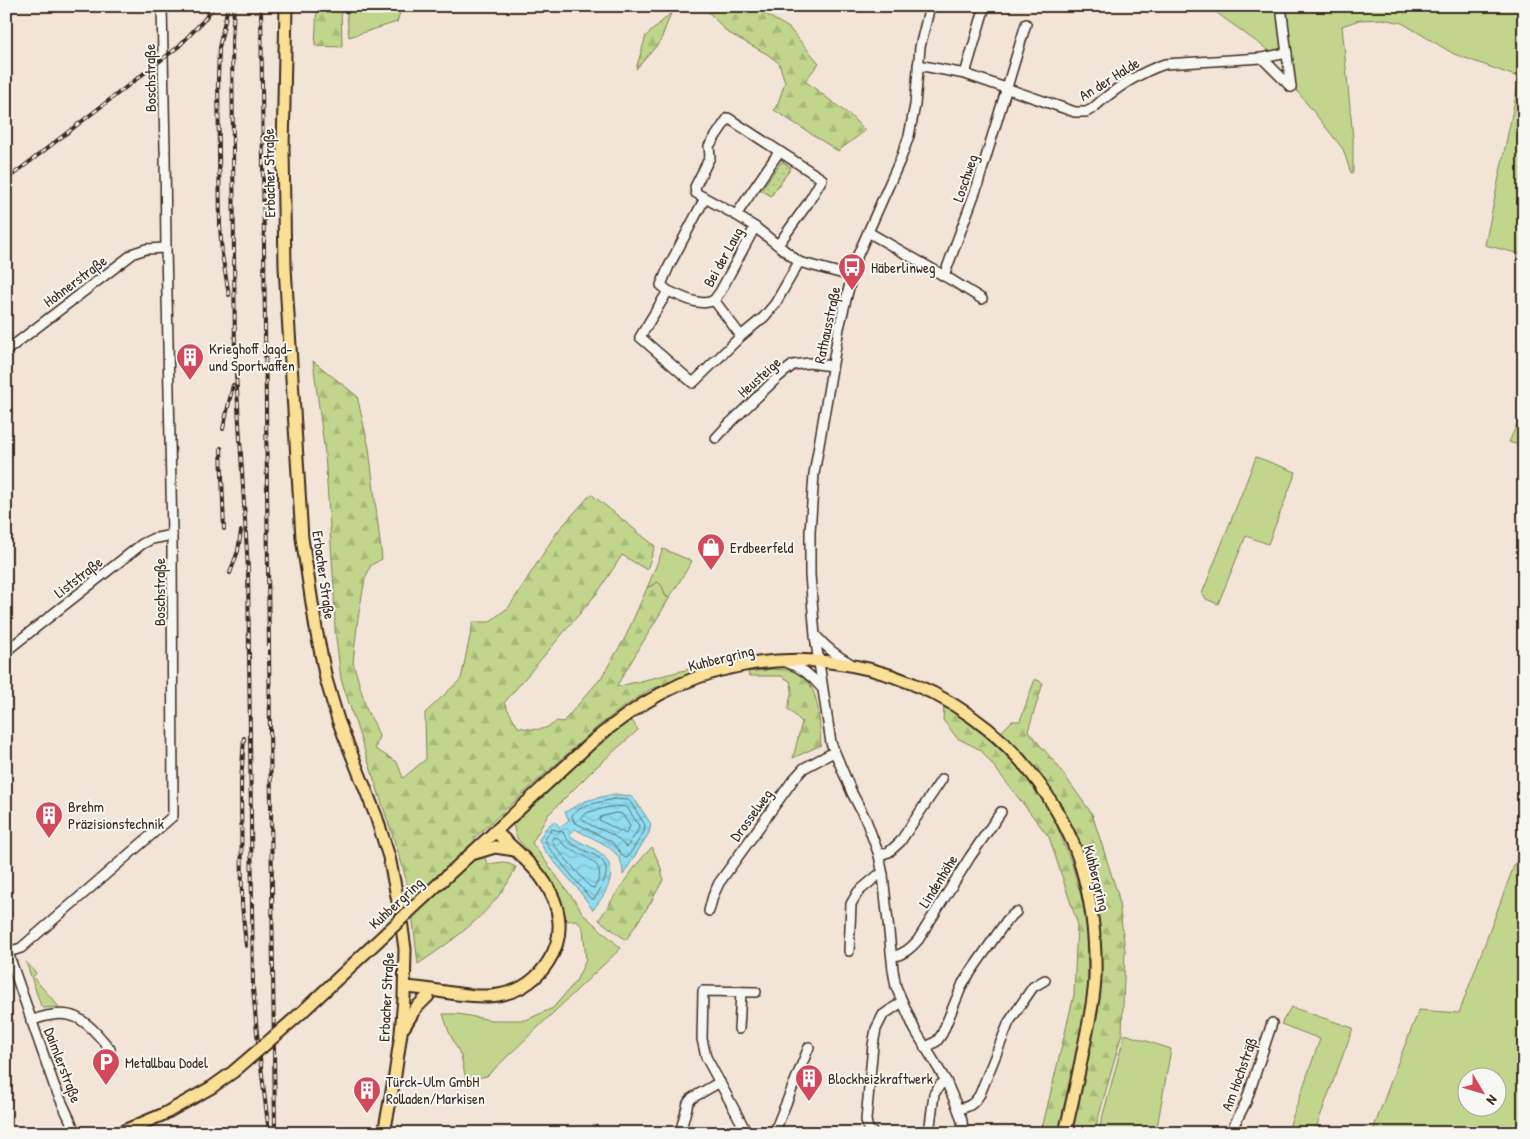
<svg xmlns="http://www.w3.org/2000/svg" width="1530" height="1139" font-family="'Patrick Hand',sans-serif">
	<defs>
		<pattern id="forest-firs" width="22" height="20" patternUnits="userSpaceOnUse" patternTransform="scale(1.25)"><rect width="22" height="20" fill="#c1d68c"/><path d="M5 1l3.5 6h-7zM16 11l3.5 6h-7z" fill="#a7b878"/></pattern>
		<pattern id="park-dots" width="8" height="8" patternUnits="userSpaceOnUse" patternTransform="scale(1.25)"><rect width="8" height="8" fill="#c1d68c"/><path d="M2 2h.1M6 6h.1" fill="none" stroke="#a7b878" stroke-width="1.8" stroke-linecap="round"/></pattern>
		<pattern id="water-waves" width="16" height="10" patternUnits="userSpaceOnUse" patternTransform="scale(1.25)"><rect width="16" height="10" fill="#90dcf0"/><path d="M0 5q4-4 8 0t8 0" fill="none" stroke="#7dbdcd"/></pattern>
	</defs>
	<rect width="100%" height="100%" fill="#f3e4d8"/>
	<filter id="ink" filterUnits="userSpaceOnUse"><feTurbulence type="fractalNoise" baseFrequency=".02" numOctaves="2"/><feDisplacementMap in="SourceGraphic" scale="10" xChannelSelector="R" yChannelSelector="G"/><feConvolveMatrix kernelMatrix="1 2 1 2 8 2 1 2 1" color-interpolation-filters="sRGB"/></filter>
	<g filter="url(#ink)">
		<g fill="#c1d68c" stroke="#7e8055" fill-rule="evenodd">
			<path d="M346,6H402L397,22L349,37Z"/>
			<path d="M1210,6H1279L1284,46L1272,53L1210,8Z"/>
			<path d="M1284,6H1524V255L1485,245L1518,85V77L1454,54L1402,23L1382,19L1359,20L1342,26L1353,138V172L1351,173L1343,149L1293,86Z"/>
			<path d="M1524,409V447L1509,442Z"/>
			<path d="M1256,457L1296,472L1268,544L1246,536L1218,604L1206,599L1202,594Z"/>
			<path d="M663,549L692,561L670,597H666L662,587L658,582L647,588Z"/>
			<path d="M631,719L638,730L594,769L548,815L532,843L577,904L583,914L621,948L487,1076L466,1080L461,1056L449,1032L443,1014H458L491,1020H526L553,1008L576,981L586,960L583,928L576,920L566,921L557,888L517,838L513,825L582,756Z"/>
			<path d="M1524,839V1133H1372L1395,1070L1419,1010L1459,1013ZM1468,1076H1498V1106H1468Z"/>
			<path d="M26,962L36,973L33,977L59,1007L43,1008L41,1006Z"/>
			<path d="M1291,1007L1353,1028L1314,1133H1287L1320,1039L1281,1024Z"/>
			<path d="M1125,1034L1171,1049L1156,1133H1098Z"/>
		</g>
		<g fill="url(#forest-firs)" stroke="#7e8055">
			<path d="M317,6H341L342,47L315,46Z"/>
			<path d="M703,6H752L789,28L819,63L805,81L852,117L865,131L838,151L774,110L778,103L785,82L779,63L767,54L727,32Z"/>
			<path d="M671,13L660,42L636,69L646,36Z"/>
			<path d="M313,361L357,396L369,448L382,559L371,565L365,579L358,618L353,662L367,711L374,723L379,736L375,749L397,762L403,778L426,759L425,713L461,679L473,622H489L509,607L557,532L591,494L655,546L647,570L622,555L598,592L504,703L518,727C534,730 544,732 557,721L563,722L601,678L625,638L647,588L658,582L662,586L666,597H670L616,687L718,662L719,667L651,689L622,708L597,727L474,838L488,864L504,862L516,867C498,909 455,939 418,964L410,896L402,864L341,679L335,630L334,588L325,454Z"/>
			<path d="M772,669C778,670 783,669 789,670C821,676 819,720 821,745L793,758L802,722L788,709L792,689L790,681L781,676H749L748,672Z"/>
			<path d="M1035,679L1043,683L1028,731L1057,765L1092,814L1118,895L1125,950L1122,1033L1094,1133H1068L1099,962L1100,930L1084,857L1074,829L1039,773L1001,732L1012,721H1020Z"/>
			<path d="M944,706L980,731L1015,762L1036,787L1052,813L1072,864L1087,917L1088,984L1085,1011L1079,1051L1058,1133H1041L1074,995L1077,922L1049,837L981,750L957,738L943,720Z"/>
			<path d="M652,847L661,868L663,880L651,902L626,940L599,920C616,894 631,869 652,847Z"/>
		</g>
		<path fill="url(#park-dots)" stroke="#7e8055" d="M782,161L791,168L771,196L761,190Z"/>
		<path fill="url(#water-waves)" stroke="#6e959c" d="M614,794L630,796L635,800L651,824L649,833L623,875C624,847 595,841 575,829L569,834C576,842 587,844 596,850C622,866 609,890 593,910L578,889L545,851L539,840L545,829L554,821L560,827L569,820L565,812L585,801Z"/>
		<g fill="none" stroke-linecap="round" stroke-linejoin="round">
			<g stroke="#5d7172" stroke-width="1">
				<path d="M615,799L628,800L631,803L645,825L644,832L627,858L624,857L612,842L574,822L572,815C582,804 601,802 615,799Z"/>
				<path d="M615,806L627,807L639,826L638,830L627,847C622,844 619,839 614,836C603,829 590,827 581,818L582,816L589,812Z"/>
				<path d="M616,813L622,814L630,826L626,834L599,820L601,817Z"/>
				<path d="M552,829L563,832C573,860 631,846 594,899H591L549,848L545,840Z"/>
				<path d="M554,837L558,838C570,858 615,856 594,888L590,887L554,845L552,840Z"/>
			</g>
			<g stroke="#3b2a1e" stroke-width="12">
				<g id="minor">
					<path d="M162,6L165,150"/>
					<path d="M930,6L920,47L915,105L909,136L901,158L856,259L839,328L814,474L810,532V575L815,636L831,743L852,793L866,820L879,855L883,875L893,970L896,987L915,1030L946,1081L958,1109L962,1121L963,1133"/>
					<path d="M1281,6L1291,87"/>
					<path d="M1262,58L1291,87"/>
					<path d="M918,65L965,74L1075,112H1086L1092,109C1113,90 1138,73 1165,64L1262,58L1287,53"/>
					<path d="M965,74L985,6"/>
					<path d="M705,198L669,266L661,285L668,291L640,337L693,383L741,336L764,317L775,304L799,262"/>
					<path d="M736,215L779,152"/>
					<path d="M868,232L953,281L982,299"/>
					<path d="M778,245L808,203L822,179L728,118L709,146L710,157L695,187L696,193L736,215L755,227L799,262L851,276"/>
					<path d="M944,276L977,187L1026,24"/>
					<path d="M668,291C681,296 701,308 714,300L741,336"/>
					<path d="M714,300L720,292L755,227"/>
					<path d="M6,351L134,253L146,249L166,248"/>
					<path d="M716,438L729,424L778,377L793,365L809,363L832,366"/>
					<path d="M816,636C826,647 836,656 850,663"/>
					<path d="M6,651L142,544L152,539L172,535"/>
					<path d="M786,662C801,667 812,676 822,688"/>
					<path d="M879,855L889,852L900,842L942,779"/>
					<path d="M709,911L713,896L719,883L793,780L804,768L834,752"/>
					<path d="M6,947L54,1085L76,1133"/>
					<path d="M849,951L851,904L858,892L877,876L883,875"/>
					<path d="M8,952L21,948L173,816L172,535L166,248L165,154"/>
					<path d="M892,957C904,954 910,949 918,940L970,857L1001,812"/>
					<path d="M31,1021C72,1005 84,1018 110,1049"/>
					<path d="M739,1029L741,992"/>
					<path d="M925,1048L937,1041L942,1034L963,983L1007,920L1016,912"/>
					<path d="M958,1109C969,1107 974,1104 980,1094L1009,1022L1033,987L1045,980"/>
					<path d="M680,1133L688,1103L692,1098L720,1082"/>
					<path d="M747,1133L706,1057L702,1039L703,991L756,992"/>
					<path d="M774,1133L809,1047"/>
					<path d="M873,1133L868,1129L866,1120L873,1045L876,1029L883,1015L902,1002"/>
					<path d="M929,1133L934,1094L940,1085L946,1081"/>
					<path d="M1230,1133L1246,1102L1272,1023"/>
				</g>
			</g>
			<g stroke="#3b2a1e" stroke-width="15">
				<g id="major">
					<path d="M286,6L283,149L285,267L302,538L316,629L326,679L338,720L376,816L389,857L399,906L405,949L404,998L401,1033L395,1075L384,1133"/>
					<path d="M475,853L495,847L515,850"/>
					<path d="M448,875L593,741C637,704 681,677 739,666C857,642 981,694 1047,795C1061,817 1074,840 1081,866C1092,902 1096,940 1095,978C1094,1004 1087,1030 1082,1056C1077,1082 1071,1107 1065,1133"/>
					<path d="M405,987C434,988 475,1001 503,994C522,990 538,978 548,962C556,950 560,936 559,922C556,881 523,858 495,831"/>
					<path d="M404,1027L415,1009L428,996"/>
					<path d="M119,1133L164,1114"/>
				</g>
			</g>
			<use href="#minor" stroke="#f6f6f2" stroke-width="9"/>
			<use href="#major" stroke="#fadf96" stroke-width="11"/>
			<g stroke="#3b2a1e" stroke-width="4">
				<g id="rail">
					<path d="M228,6L219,48L218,80L220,226L222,254L229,295"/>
					<path d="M234,6L232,41L235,357L248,569L253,988L257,1033L269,1133"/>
					<path d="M261,6L275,1130"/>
					<path d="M6,180L178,47L204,20L214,6"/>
					<path d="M223,429L233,385"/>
					<path d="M221,448L224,529"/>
					<path d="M230,573L238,551L241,531"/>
					<path d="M244,738L241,783L242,904L246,946"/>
				</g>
			</g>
			<use href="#rail" stroke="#f6f6f2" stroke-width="2" stroke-dasharray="5.5" stroke-linecap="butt"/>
			<g stroke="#3b2a1e" stroke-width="15" stroke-linecap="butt">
				<path id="major-bridge" d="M164,1114L212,1087L233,1072L261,1048L301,1013L448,875"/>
			</g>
			<use href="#major-bridge" stroke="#fadf96" stroke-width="11"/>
		</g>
	</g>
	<defs>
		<g id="bus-pin" transform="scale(1.4375)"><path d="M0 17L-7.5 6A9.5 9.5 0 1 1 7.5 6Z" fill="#d1495b" stroke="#f6f6f2"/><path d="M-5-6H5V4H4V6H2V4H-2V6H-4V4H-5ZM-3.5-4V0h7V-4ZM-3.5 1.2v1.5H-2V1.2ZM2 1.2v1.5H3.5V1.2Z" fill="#fff"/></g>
		<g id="building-pin" transform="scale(1.4375)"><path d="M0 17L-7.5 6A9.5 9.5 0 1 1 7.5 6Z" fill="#d1495b" stroke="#f6f6f2"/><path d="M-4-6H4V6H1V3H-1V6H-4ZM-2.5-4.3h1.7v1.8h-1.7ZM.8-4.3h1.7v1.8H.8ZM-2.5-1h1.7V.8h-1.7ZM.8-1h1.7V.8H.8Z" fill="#fff"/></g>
		<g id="shop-pin" transform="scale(1.4375)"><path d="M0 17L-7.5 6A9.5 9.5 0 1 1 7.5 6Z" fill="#d1495b" stroke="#f6f6f2"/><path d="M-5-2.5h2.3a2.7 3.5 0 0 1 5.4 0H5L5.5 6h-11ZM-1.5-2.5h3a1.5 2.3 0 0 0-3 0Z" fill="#fff"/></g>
		<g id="parking-pin" transform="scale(1.4375)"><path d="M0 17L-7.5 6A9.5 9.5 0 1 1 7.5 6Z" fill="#d1495b" stroke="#f6f6f2"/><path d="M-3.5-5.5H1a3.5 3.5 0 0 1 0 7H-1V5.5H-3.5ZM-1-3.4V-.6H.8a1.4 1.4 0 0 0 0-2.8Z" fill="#fff"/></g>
	</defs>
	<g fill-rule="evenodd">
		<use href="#bus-pin" x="852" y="267"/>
		<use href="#building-pin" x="190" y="357"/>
		<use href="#shop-pin" x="711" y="547"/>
		<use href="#building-pin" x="49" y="815"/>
		<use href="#parking-pin" x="106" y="1062"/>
		<use href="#building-pin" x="809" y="1078"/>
		<use href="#building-pin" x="367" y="1090"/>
	</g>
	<g text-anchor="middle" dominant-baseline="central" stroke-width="4" stroke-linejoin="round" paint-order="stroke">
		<g font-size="15" fill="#3b2a1e" stroke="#f6f6f2">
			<text transform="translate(150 78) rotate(-91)">Boschstraße</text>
			<text transform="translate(1109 79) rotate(-32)">An der Halde</text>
			<text transform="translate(269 173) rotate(-91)">Erbacher Straße</text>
			<text transform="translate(965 178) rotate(-71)">Loschweg</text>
			<text transform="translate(723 257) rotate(-61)">Bei der Laug</text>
			<text transform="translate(75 281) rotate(-37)">Hohnerstraße</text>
			<text transform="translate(827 325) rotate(-78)">Rathausstraße</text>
			<text transform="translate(759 377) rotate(-42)">Heusteige</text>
			<text transform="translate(324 575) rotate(82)">Erbacher Straße</text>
			<text transform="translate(78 577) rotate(-38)">Liststraße</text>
			<text transform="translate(159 592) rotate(-90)">Boschstraße</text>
			<text transform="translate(721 658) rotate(-14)">Kuhbergring</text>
			<text transform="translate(751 815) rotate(-54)">Drosselweg</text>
			<text transform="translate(1097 878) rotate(76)">Kuhbergring</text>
			<text transform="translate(938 881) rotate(-58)">Lindenhöhe</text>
			<text transform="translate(396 903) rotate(-43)">Kuhbergring</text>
			<text transform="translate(386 997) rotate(-87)">Erbacher Straße</text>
			<text transform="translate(63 1065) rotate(69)">Daimlerstraße</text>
			<text transform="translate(1239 1074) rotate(-70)">Am Hochsträß</text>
		</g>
		<g font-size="15" fill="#3b2a1e" stroke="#f6f6f2" text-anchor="start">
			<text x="871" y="267">Häberlinweg</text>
			<text x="209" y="348">Krieghoff Jagd-<tspan x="209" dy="17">und Sportwaffen</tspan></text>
			<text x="730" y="547">Erdbeerfeld</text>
			<text x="68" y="806">Brehm<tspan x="68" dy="17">Präzisionstechnik</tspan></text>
			<text x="125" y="1062">Metallbau Dodel</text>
			<text x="828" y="1078">Blockheizkraftwerk</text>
			<text x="386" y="1081">Türck-Ulm GmbH<tspan x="386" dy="17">Rolladen/Markisen</tspan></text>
		</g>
	</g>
	<rect width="1530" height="1139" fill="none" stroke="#f6f6f2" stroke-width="25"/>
	<rect x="12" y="12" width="1505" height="1114" fill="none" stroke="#3b2a1e" stroke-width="2" filter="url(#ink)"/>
	<g transform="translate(1482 1092) rotate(128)"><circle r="24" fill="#f6f6f2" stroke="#aba49d"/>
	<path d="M0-4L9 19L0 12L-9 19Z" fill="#d1495b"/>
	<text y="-8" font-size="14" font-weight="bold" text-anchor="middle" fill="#3b2a1e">N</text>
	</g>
</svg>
